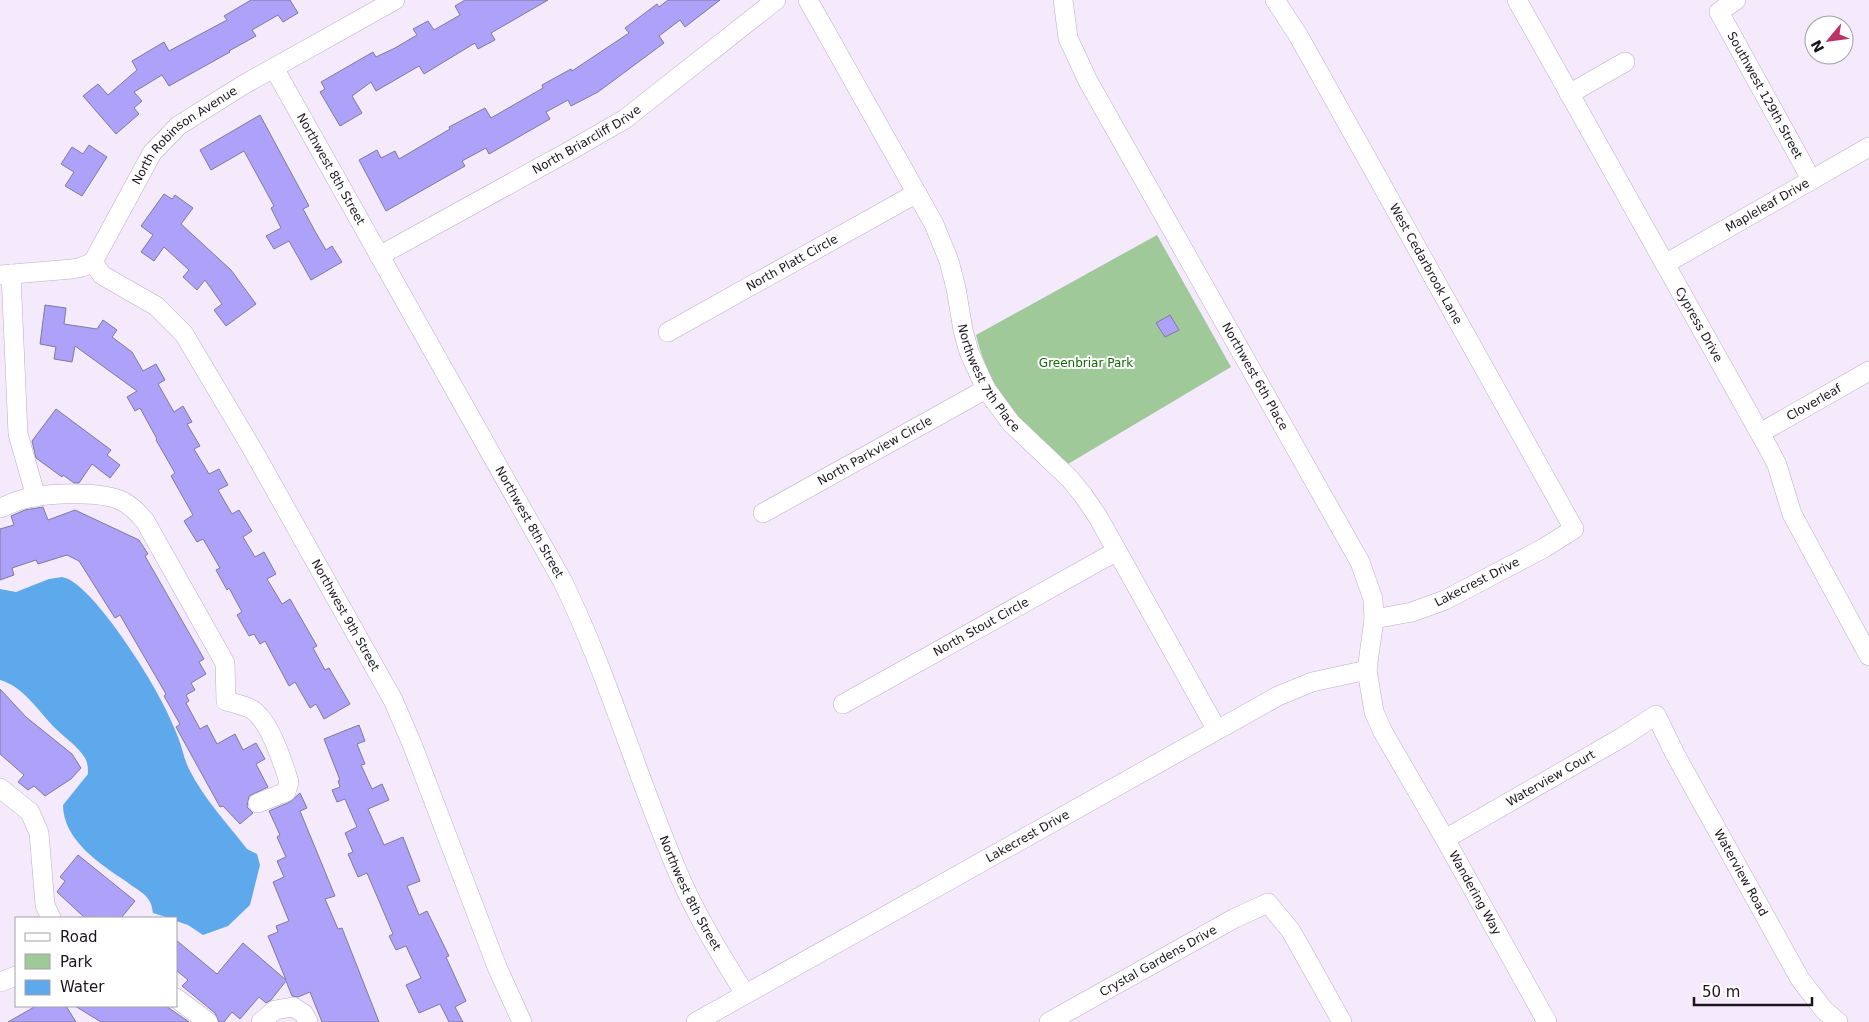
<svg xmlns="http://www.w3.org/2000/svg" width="1869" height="1022" font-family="'DejaVu Sans',sans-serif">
	<rect width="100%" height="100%" fill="#f5eafc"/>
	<path fill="#9fc999" d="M1157,235L1231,367L1068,464C1057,455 1045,447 1035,437C1007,409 985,374 976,335Z"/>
	<path fill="#5ea9ec" d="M62,577C90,581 149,675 162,702C168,713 173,725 178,737C182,747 184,759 189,769C204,799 227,823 247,849L257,854L260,865L250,905L228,926L203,935L188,925L176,921V918H169L153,913C152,909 152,905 150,902C146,893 134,888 127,882C100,864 63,840 63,805L88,774C88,769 88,763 85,758C77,745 66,739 55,728C39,712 23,686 0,680V589L16,592L49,579Z"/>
	<g fill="#aea1f9" stroke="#7e7b98">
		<path d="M251,0H290L298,13L283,22L278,15L252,30L256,36L229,51L230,52L169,86L162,75L134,92L142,101L134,108L139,114L116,134L83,96L98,84L108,95L137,70L132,61L164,42L169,51L227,20L224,16Z"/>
		<path d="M465,0H548L491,33L495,40L478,49L475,43L424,74L419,66L376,91L371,82L352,96L362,113L340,126L320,92L325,89L321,82L373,52L376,57L395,48L417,35L413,29L428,21L434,30L460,15L455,6Z"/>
		<path d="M668,0H720L685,27L680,20L659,36L664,43L598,92L571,106L568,100L546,112L550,119L489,154L486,148L462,161L465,166L386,211L359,160L377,150L381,158L395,151L399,159L450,129L449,127L485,108L491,118L543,88L542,85L571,69L572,71L629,33L625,28L657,4L659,7Z"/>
		<path d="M260,115L309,206L303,209L316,233L326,250L332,246L342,262L311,280L289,241L274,249L266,236L281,228L271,208L274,206L244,151L211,170L200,150Z"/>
		<path d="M89,145L107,157L82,196L65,186L74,172L61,164L72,147L83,154Z"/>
		<path d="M164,194L172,199L175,195L193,208L181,224L231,270L256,304L226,326L214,310L222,304L205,280L197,290L183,277L189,270L164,247L154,261L141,252L153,235L141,226Z"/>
		<path d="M45,305L66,308L64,324L97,329L103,320L117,330L112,337L132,352L143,371L156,364L165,380L158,384L174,412L183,406L192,422L187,424L200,446L194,449L209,474L219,469L228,485L218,490L232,514L239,510L252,531L243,537L255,557L264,552L276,574L267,579L282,604L290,599L317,646L313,648L325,670L329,668L350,704L324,719L316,704L310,708L295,682L289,686L265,641L260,644L254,634L249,636L237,615L242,612L229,588L227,590L216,570L220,568L203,539L197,542L184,521L193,515L171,476L175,473L156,440L157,439L140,408L135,411L127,397L137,391L75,346L72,362L54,359L56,347L40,344Z"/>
		<path d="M1170,315L1179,330L1165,337L1156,323Z"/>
		<path d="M56,409L111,450L107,455L120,465L110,478L92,464L79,483H74L63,475L62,477L36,458L32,441Z"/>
		<path d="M43,507L48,520L75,510L139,540L148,554L145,556L204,659L199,662L206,674L191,683L195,690L186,695L189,701L186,703L200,729L207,725L217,744L235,734L243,750L256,743L265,759L256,764L268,787L249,796L247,807L253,813L240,824L223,806L220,807L176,727L180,724L164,696L166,694L120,615L115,618L79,561L67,555L38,564L36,560L12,568L14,575L0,580V529L14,525L11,516L25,510Z"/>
		<path d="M0,689L26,717L72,754L81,768L71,779L45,796L34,786L28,790L18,782L24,775L0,754Z"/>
		<path d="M359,725L365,741L357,744L365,764L361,765L372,789L382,784L389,800L368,809L384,845L403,837L420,881L407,886L419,915L427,911L449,956L446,957L466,1001L455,1007L463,1022H449L440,1004L419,1013L406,985L421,978L406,946L396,950L389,936L393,934L367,873L358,877L348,854L353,852L345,833L357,827L345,799L337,802L332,790L340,787L338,781L340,780L324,739Z"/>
		<path d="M300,793L307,808L300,811L335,896L325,899L338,929L342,928L379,1022H322L310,992L298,997L292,996L286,981L271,1000L266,1003L259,997L240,1019L232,1012L224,1022H219L215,1013L182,986L188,980L176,970V940L217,974L243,943L286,980L268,936L278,932L276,926L289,921L273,882L284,877L277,861L286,857L277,837L280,835L269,811L290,802Z"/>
		<path d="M78,855L135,901L121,918H85L57,892L65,881L60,877Z"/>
		<path d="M36,1006H66L76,1022H8Z"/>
		<path d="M75,1006H166L189,1022H101Z"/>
	</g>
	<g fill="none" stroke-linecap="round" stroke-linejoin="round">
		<g stroke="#bdabc7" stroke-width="20">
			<g id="minor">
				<path id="s1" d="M808,0L934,224L949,261L956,288L963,330L969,352L986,389L1011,423L1070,479L1083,495L1098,517L1217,730"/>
				<path id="s2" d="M1063,0L1068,38L1088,81L1360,562L1373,599L1374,619L1367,670L1374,712L1383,732L1445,839L1547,1022"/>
				<path id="s3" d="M1275,0L1298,35L1574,529L1544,548L1445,600L1412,612L1374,619"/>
				<path id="s4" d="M1517,0L1771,453L1777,465L1792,514L1869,656"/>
				<path id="s5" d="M1736,0L1719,12L1811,179"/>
				<path id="s6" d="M274,68L563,582C609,677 637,778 679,875C697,917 721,955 745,994"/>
				<path d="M1569,94L1625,62"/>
				<path id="s7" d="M379,256L573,149L625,119L776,0"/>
				<path id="s8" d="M93,262L102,275L156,306L184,334L254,452L393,700L412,744L497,967L522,1022"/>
				<path id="s9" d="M1665,264L1869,147"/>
				<path d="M11,274L18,434L36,497"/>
				<path id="s10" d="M0,275L72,269L82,267L93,262L152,153L178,126L243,85L395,0"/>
				<path id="s11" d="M668,332L917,193"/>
				<path id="s12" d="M1760,433L1869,371"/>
				<path d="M0,508C9,505 19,499 29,498C52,493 102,491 122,501C132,506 138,513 145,521L225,663L226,701C234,703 242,705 249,708C269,717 283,763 289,782L286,792L258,803"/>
				<path id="s13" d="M763,513L986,389"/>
				<path id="s14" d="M843,704L1117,551"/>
				<path d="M0,788L30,812L39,833L45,905L51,918"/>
				<path id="s15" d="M1445,839L1621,738L1656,715L1675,754L1800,979L1824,1010L1838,1022"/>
				<path d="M0,982L16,976"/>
				<path d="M176,998L208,1022"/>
				<path d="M261,1022L275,1010L293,1007L304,1014L308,1022"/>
				<path id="s16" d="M696,1022L1278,696L1312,682L1367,670"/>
				<path id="s17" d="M1049,1022L1235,918L1268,903L1291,931L1342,1022"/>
			</g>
		</g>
		<use href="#minor" stroke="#fff" stroke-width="19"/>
	</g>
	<g text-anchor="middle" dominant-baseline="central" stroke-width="4" stroke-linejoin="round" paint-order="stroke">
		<g font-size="12" fill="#1b141e" stroke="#fff">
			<text stroke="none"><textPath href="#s5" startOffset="116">Southwest 129th Street</textPath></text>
			<text stroke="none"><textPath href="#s10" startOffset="254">North Robinson Avenue</textPath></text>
			<text stroke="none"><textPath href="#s7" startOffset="238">North Briarcliff Drive</textPath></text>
			<text stroke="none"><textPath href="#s6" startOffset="116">Northwest 8th Street</textPath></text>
			<text stroke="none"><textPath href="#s9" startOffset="118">Mapleleaf Drive</textPath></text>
			<text stroke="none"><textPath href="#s11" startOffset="142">North Platt Circle</textPath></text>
			<text stroke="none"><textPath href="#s3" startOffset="304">West Cedarbrook Lane</textPath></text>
			<text stroke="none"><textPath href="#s4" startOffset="372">Cypress Drive</textPath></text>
			<text stroke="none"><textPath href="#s2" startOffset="425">Northwest 6th Place</textPath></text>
			<text stroke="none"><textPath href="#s1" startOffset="422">Northwest 7th Place</textPath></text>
			<text stroke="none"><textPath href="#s12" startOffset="62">Cloverleaf</textPath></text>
			<text stroke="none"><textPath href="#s13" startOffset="128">North Parkview Circle</textPath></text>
			<text stroke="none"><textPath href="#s6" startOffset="521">Northwest 8th Street</textPath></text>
			<text transform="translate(1477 582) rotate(-27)">Lakecrest Drive</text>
			<text stroke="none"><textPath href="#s8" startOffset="442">Northwest 9th Street</textPath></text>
			<text stroke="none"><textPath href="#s14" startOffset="158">North Stout Circle</textPath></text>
			<text stroke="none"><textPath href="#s15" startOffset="122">Waterview Court</textPath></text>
			<text stroke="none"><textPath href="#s16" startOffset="380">Lakecrest Drive</textPath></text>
			<text stroke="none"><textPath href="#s15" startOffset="424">Waterview Road</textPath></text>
			<text stroke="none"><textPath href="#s6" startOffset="926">Northwest 8th Street</textPath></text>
			<text stroke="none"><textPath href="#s2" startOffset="999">Wandering Way</textPath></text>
			<text stroke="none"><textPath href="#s17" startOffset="125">Crystal Gardens Drive</textPath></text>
		</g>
		<g font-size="12" fill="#0d6b00" stroke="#fff">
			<text x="1086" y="363">Greenbriar Park</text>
		</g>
	</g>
	<rect x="15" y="917" width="162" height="90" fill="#ffffff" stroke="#a4a1a5"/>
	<rect x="25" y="933" width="25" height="8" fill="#ffffff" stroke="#a4a1a5"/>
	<text x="60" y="942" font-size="15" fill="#1b141e">Road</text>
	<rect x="25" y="954" width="25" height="15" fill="#9fc999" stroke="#a4a1a5"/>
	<text x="60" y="967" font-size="15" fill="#1b141e">Park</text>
	<rect x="25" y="980" width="25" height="15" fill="#5ea9ec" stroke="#a4a1a5"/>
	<text x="60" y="992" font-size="15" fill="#1b141e">Water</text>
	<g transform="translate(1829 40) rotate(241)"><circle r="24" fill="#ffffff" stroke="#a4a1a5"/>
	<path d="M0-4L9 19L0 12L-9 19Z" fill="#bc3166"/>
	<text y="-8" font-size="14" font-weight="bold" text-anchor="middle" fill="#1b141e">N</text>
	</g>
	<path d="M1694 997v8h118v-8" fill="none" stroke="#1b141e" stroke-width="2.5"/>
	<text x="1702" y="997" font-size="15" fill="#1b141e" stroke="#ffffff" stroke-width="4" paint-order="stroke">50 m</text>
</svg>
